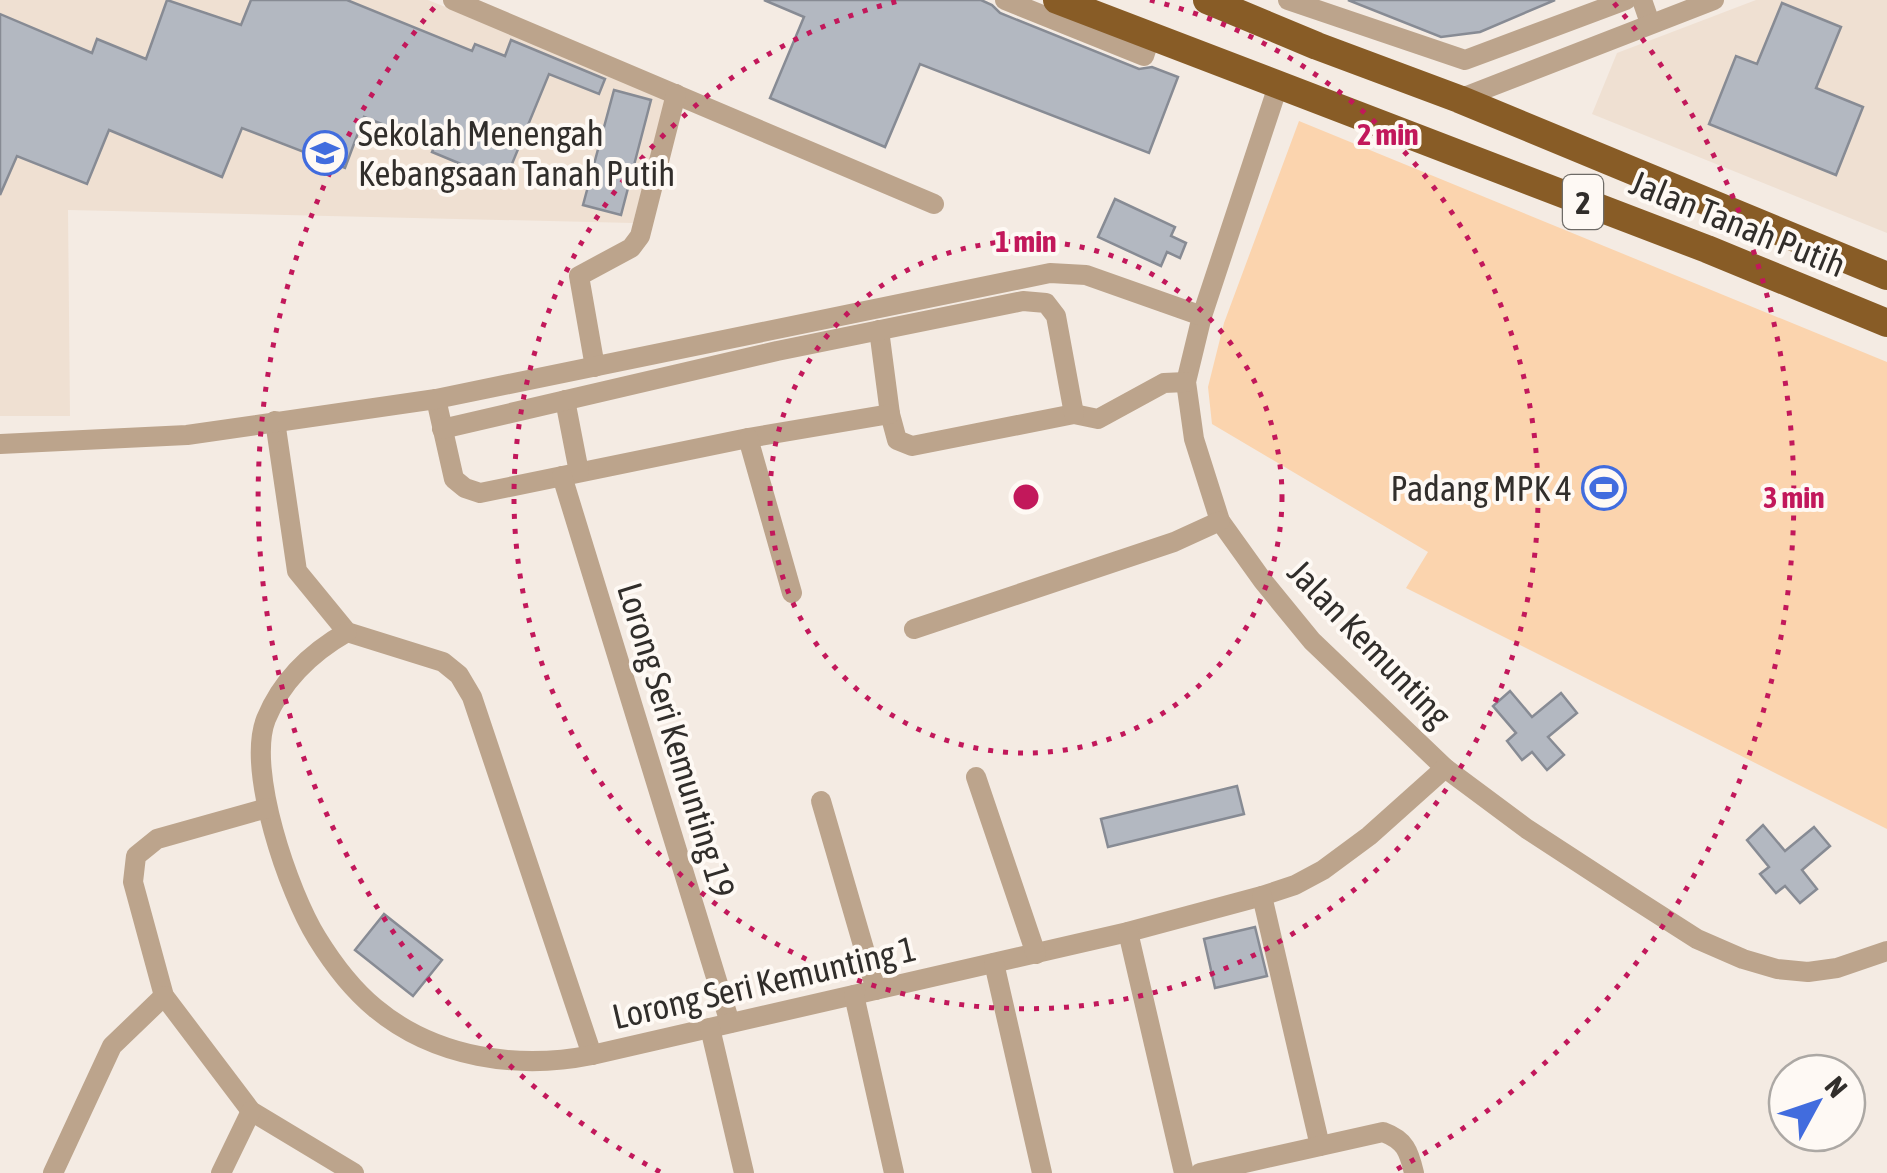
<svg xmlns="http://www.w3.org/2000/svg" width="1887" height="1173" font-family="'Asap Condensed',sans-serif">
	<rect width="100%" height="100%" fill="#f4ebe3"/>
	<g fill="#efe0d2">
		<path d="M0,0H428L666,96L633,223L68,210L70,416H0Z"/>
		<path d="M1756,0H1887V233L1592,114L1617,53Z"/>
	</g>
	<path fill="#fbd4ae" d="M1299,121L1887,362V829L1406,588L1428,552L1212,424L1208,387L1224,323Z"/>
	<g fill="#b3b8c1" stroke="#878b94" stroke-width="2.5">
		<path d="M167,0L241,25L251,0H347L472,51L475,44L505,56L511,40L605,79L599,94L549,74L502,188L459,170L461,164L432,152L435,145L364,117L345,168L242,128L222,177L109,130L87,184L17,156L0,195V14L92,53L97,39L146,59Z"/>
		<path d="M764,0H981L992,5L1000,13L1139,69L1152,67L1178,77L1149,153L920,64L885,147L770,98L804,17Z"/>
		<path d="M1348,0H1555L1480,32L1441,37Z"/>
		<path d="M1782,3L1841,27L1816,88L1863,107L1836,175L1709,124L1736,56L1757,64Z"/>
		<path d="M614,90L651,100L621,215L583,205Z"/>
		<path d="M1115,199L1175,227L1171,236L1186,243L1180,258L1167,252L1161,266L1098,237Z"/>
		<path d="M1510,691L1532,717L1561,693L1577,713L1548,737L1564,755L1547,770L1532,752L1522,760L1507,741L1516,733L1493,706Z"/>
		<path d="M1237,786L1244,814L1108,847L1101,819Z"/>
		<path d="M1763,825L1785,851L1814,827L1830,846L1802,870L1817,889L1800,903L1785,886L1776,893L1760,874L1769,867L1747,840Z"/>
		<path d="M384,914L442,960L413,996L355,950Z"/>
		<path d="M1255,927L1267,976L1215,988L1204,939Z"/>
	</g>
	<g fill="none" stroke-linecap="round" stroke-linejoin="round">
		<g stroke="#bca48c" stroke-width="20">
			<path d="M453,0L934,204"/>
			<path d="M1005,0L1144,56L1150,38"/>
			<path d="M1288,0L1465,60L1626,0"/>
			<path d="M1642,0L1650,23"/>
			<path d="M1278,86L1202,316L1186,382L1194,439L1220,521L1263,581L1312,641L1445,768L1527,829L1636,900L1697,939L1743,959L1777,969L1808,972L1837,968L1887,951"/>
			<path d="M1459,99L1714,0"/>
			<path d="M879,330L890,414L897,440L912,446L1074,414L1098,419L1164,383L1186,382"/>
			<path d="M595,367L579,276L631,248L640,236L676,94"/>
			<path d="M436,399L454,479L465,488L480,493L748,438L890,414"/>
			<path d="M565,400L579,472"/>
			<path d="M275,421L297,571L347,632L443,662L459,675L472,697L592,1055"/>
			<path d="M442,429L777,351L1023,301L1046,303L1056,316L1074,414"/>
			<path d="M748,438L792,593"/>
			<path d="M0,444L187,435L436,399L1050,273L1086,275L1202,316"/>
			<path d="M562,476L730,1023"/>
			<path d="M914,629L1174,542L1220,521"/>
			<path d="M347,632C312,652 282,680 266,719C246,770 289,893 317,938C333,964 352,989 375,1008C435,1058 518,1070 592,1055L1128,932L1262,896L1295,885L1323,870L1369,836L1445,768"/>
			<path d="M976,777L1036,954"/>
			<path d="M821,801L876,990"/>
			<path d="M267,808L157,839L136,856L133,882L164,996L251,1111L354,1173"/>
			<path d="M1262,896L1320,1146"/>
			<path d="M1128,932L1184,1173"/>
			<path d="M994,963L1042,1173"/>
			<path d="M854,995L894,1173"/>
			<path d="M710,1028L744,1173"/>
			<path d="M53,1173L112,1046L164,996"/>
			<path d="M221,1173L251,1111"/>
			<path d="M1200,1173L1383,1132C1405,1140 1409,1151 1414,1173"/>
		</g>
		<g stroke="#885c26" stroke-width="28">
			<path d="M1057,0L1707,249L1887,323"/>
			<path d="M1207,0L1317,46L1459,99L1887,276"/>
		</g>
	</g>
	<g fill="none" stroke="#c2185b" stroke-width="5" stroke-dasharray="5 10">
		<circle cx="1026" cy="497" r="256"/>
		<path d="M1150 0A512 512 0 1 1 902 0"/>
		<path d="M660 1172A768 768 0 0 1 438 3M1614 3A768 768 0 0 1 1392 1172"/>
	</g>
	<defs>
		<g id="school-ring" transform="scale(2.25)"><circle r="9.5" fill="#fef9f4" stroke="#416cde" stroke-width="1.5"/><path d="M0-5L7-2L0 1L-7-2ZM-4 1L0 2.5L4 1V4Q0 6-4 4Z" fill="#416cde"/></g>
		<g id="stadium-ring" transform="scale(2.25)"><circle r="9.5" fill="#fef9f4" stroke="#416cde" stroke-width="1.5"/><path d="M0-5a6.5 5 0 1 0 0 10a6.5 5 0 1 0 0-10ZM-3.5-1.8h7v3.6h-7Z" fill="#416cde"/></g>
	</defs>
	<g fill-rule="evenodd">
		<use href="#school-ring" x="325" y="153"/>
		<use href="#stadium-ring" x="1604" y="488"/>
	</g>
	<g text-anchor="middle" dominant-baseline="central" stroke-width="8" stroke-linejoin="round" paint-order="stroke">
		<rect fill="#fef9f4" stroke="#6e6b67" stroke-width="2.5" x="1563" y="175" width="40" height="54" rx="8"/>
		<g font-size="32" font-weight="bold" fill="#312e2b">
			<text x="1583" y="202">2</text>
		</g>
		<g font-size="35" fill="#312e2b" stroke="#fef9f4" text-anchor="start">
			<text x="358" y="133">Sekolah Menengah<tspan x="358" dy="40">Kebangsaan Tanah Putih</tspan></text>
			<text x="1572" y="488" text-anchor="end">Padang MPK 4</text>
		</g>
		<g font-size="35" fill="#312e2b" stroke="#fef9f4">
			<text transform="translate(1738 223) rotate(22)">Jalan Tanah Putih</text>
			<text transform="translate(1370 643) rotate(46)">Jalan Kemunting</text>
			<text transform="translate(677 740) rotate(73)">Lorong Seri Kemunting 19</text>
			<text transform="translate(764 982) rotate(-13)">Lorong Seri Kemunting 1</text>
		</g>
	</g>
	<circle cx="1026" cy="497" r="15" fill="#c2185b" stroke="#fef9f4" stroke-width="5"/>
	<g font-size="30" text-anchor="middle" font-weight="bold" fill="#c2185b" stroke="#fef9f4" stroke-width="8" stroke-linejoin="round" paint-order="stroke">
		<text x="1388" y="145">2 min</text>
		<text x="1026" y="252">1 min</text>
		<text x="1794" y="508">3 min</text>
	</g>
	<g transform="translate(1817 1103) rotate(50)"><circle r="48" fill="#fef9f4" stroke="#aca8a4" stroke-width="2.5"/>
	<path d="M0-8L18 38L0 25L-18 38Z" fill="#416cde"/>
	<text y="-15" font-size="28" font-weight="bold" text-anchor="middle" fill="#312e2b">N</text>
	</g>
</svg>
